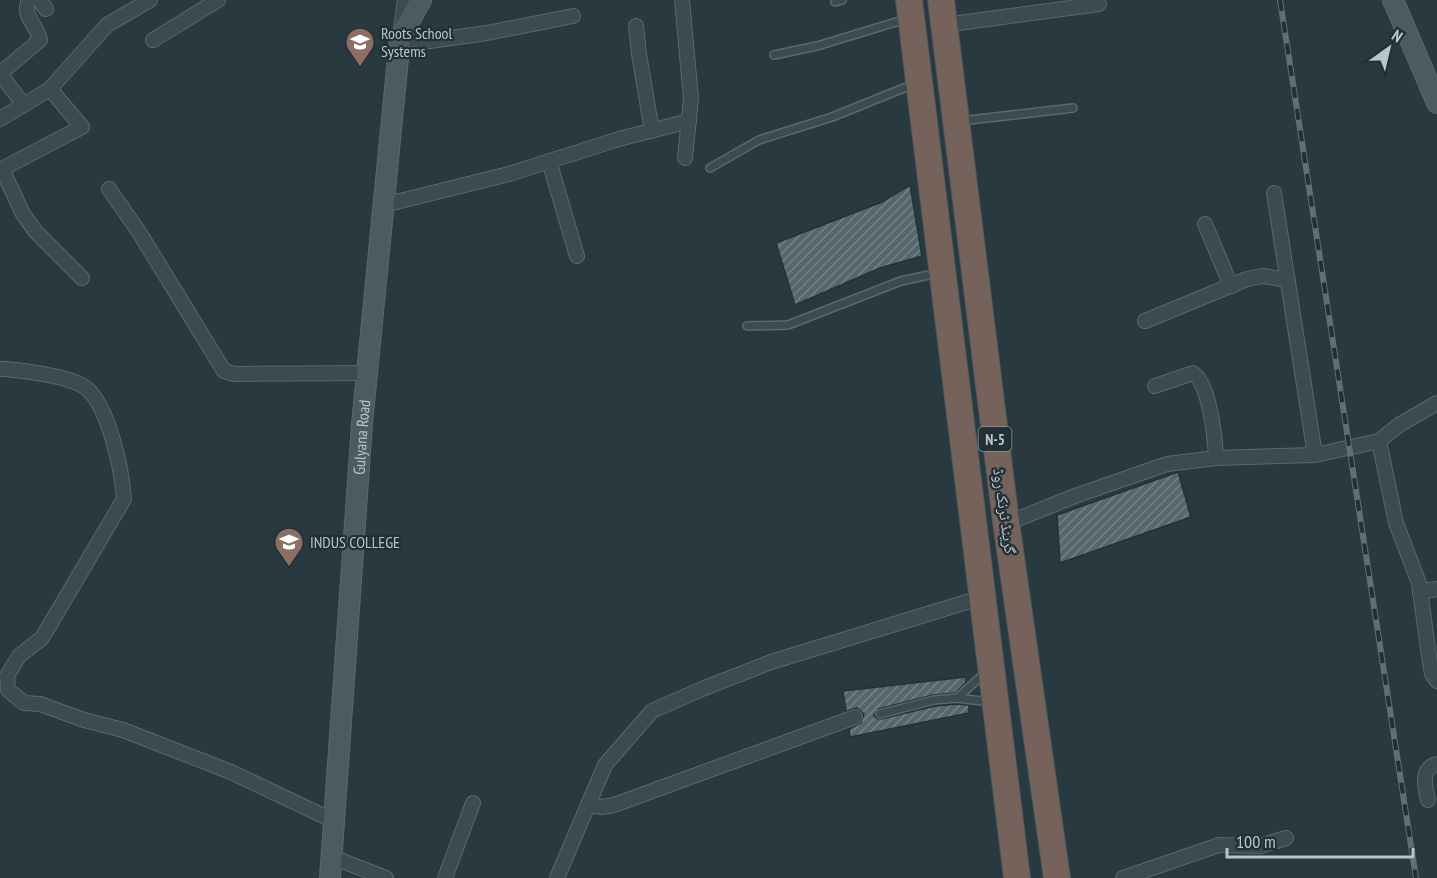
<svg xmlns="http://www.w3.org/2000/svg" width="1437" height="878" font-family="'PT Sans Narrow','Noto Naskh Arabic',sans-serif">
	<defs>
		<pattern id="building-hatch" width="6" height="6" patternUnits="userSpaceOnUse" patternTransform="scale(1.5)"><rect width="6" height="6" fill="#55676c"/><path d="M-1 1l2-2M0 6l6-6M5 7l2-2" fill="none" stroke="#738286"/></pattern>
	</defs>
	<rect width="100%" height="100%" fill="#293940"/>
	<g fill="url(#building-hatch)" stroke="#243137" stroke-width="1.5">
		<path d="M910,185L922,256L880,268L795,305L776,243L882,202Z"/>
		<path d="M1178,472L1191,517L1060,563L1057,515Z"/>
		<path d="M966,677V682L955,693L933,695L879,709L874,715L876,718L881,719L935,706L957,704L969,705V713L850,737L849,729L861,723L864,714L857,708L846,711L843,691Z"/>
	</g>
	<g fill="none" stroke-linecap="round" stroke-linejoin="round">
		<g stroke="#5b686d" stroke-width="10">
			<g id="lane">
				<path d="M835,2L842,0"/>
				<path d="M774,55L817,46L906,19"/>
				<path d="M961,121L1073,108"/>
				<path d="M710,168L759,140L832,117L914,84"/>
				<path d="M747,326L788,325L901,281L938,273"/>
				<path d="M957,698L986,672"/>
				<path d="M880,714L934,700L957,698L990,702"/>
			</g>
		</g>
		<g stroke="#5b686d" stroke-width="16">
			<g id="street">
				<path d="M39,0L46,9"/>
				<path d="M405,0L400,38L430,41L487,33L573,16"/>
				<path d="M682,0L691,98L685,158"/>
				<path d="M944,25L1099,4"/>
				<path d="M636,26L639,54L652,131"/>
				<path d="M153,40L218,0"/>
				<path d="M24,105L1,75L2,72L40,40C37,24 21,16 29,0"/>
				<path d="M0,119L50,89L107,25L150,0"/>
				<path d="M549,161L577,256"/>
				<path d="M2,169L23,214L36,232L82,278"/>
				<path d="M0,170L82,127L50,89"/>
				<path d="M109,189L139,232L224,371L234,374L367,373"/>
				<path d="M1274,193L1315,455"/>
				<path d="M384,205L509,174L619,139L689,121"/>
				<path d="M1205,224L1231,286"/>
				<path d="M1145,321L1247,279L1263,276L1288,280"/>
				<path d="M0,369H6C25,371 71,376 86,388C109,406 122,471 124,499L42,638L19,656L7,676L8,690L24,703L40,704L84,720L123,730L231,772L334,821"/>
				<path d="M1155,386L1193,373C1210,385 1215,438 1216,458"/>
				<path d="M1379,441L1396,523L1419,583L1429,656L1432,674L1437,681"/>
				<path d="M1006,522L1020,518L1075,496L1167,464L1216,458L1315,455L1379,441L1399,425L1437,403"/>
				<path d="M1420,592L1437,589"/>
				<path d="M1428,800C1425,786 1420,769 1437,764"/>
				<path d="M588,805L602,807L614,805L855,717"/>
				<path d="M332,857L386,878"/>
				<path d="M445,878L473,803"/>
				<path d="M557,878L605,765L652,711L702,689L771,662L983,597"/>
				<path d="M1123,878L1219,845L1260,846L1286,838"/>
			</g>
		</g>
		<g stroke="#5b686d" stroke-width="22">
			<g id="secondary">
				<path d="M1393,0L1437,103"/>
				<path id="s1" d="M330,878L362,424L400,38L421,0"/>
			</g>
		</g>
		<g stroke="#48555a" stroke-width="28">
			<g id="highway">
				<path d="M909,0L1017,878"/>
				<path d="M941,0L1006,522L1057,878"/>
			</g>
		</g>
		<use href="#lane" stroke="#3d4a50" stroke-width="7"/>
		<use href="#street" stroke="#3d4a50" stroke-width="14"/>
		<use href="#secondary" stroke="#4c5b62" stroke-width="20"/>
		<use href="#highway" stroke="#75635b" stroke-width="26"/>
		<g stroke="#606f76" stroke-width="6">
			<path id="rail" d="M1280,0L1416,878"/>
		</g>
		<use href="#rail" stroke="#222f35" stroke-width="4" stroke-dasharray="11" stroke-linecap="butt"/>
	</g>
	<defs>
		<g id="school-pin" transform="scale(1.5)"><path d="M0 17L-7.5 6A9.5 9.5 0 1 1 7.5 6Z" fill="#8d6e63" stroke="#222f35"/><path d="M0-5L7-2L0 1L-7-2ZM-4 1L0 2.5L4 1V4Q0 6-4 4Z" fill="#fff"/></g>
		<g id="university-pin" transform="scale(1.5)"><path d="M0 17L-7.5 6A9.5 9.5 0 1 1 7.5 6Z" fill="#8d6e63" stroke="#222f35"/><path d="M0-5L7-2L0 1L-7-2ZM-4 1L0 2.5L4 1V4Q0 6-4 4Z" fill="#fff"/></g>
	</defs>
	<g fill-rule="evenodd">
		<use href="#school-pin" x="360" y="42"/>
		<use href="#university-pin" x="289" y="542"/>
	</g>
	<g text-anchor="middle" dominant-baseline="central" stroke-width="4.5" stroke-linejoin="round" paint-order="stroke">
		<rect fill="#222f35" stroke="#8c989d" stroke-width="1.5" x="978.5" y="427" width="33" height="24" rx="4.5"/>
		<g font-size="15" font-weight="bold" fill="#bac5ca">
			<text x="995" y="439">N-5</text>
		</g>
		<g font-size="16" fill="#bac5ca" stroke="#222f35" text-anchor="start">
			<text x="381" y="33">Roots School<tspan x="381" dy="18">Systems</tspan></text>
			<text x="310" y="542">INDUS COLLEGE</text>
		</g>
		<g font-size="16" fill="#bac5ca" stroke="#222f35">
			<text stroke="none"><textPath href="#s1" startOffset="442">Gulyana Road</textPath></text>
			<text transform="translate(1005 511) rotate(82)">گرینڈ ٹرنک روڈ</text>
		</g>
	</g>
	<g transform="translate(1389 48) rotate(34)" stroke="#222f35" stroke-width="4.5" paint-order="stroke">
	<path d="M0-4.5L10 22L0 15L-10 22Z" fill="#bac5ca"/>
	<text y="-9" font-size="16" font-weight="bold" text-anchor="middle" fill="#bac5ca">N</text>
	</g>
	<path d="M1227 848v9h186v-9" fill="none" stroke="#bac5ca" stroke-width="3"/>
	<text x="1236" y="848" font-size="18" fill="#bac5ca" stroke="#222f35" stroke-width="4.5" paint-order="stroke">100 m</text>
</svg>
